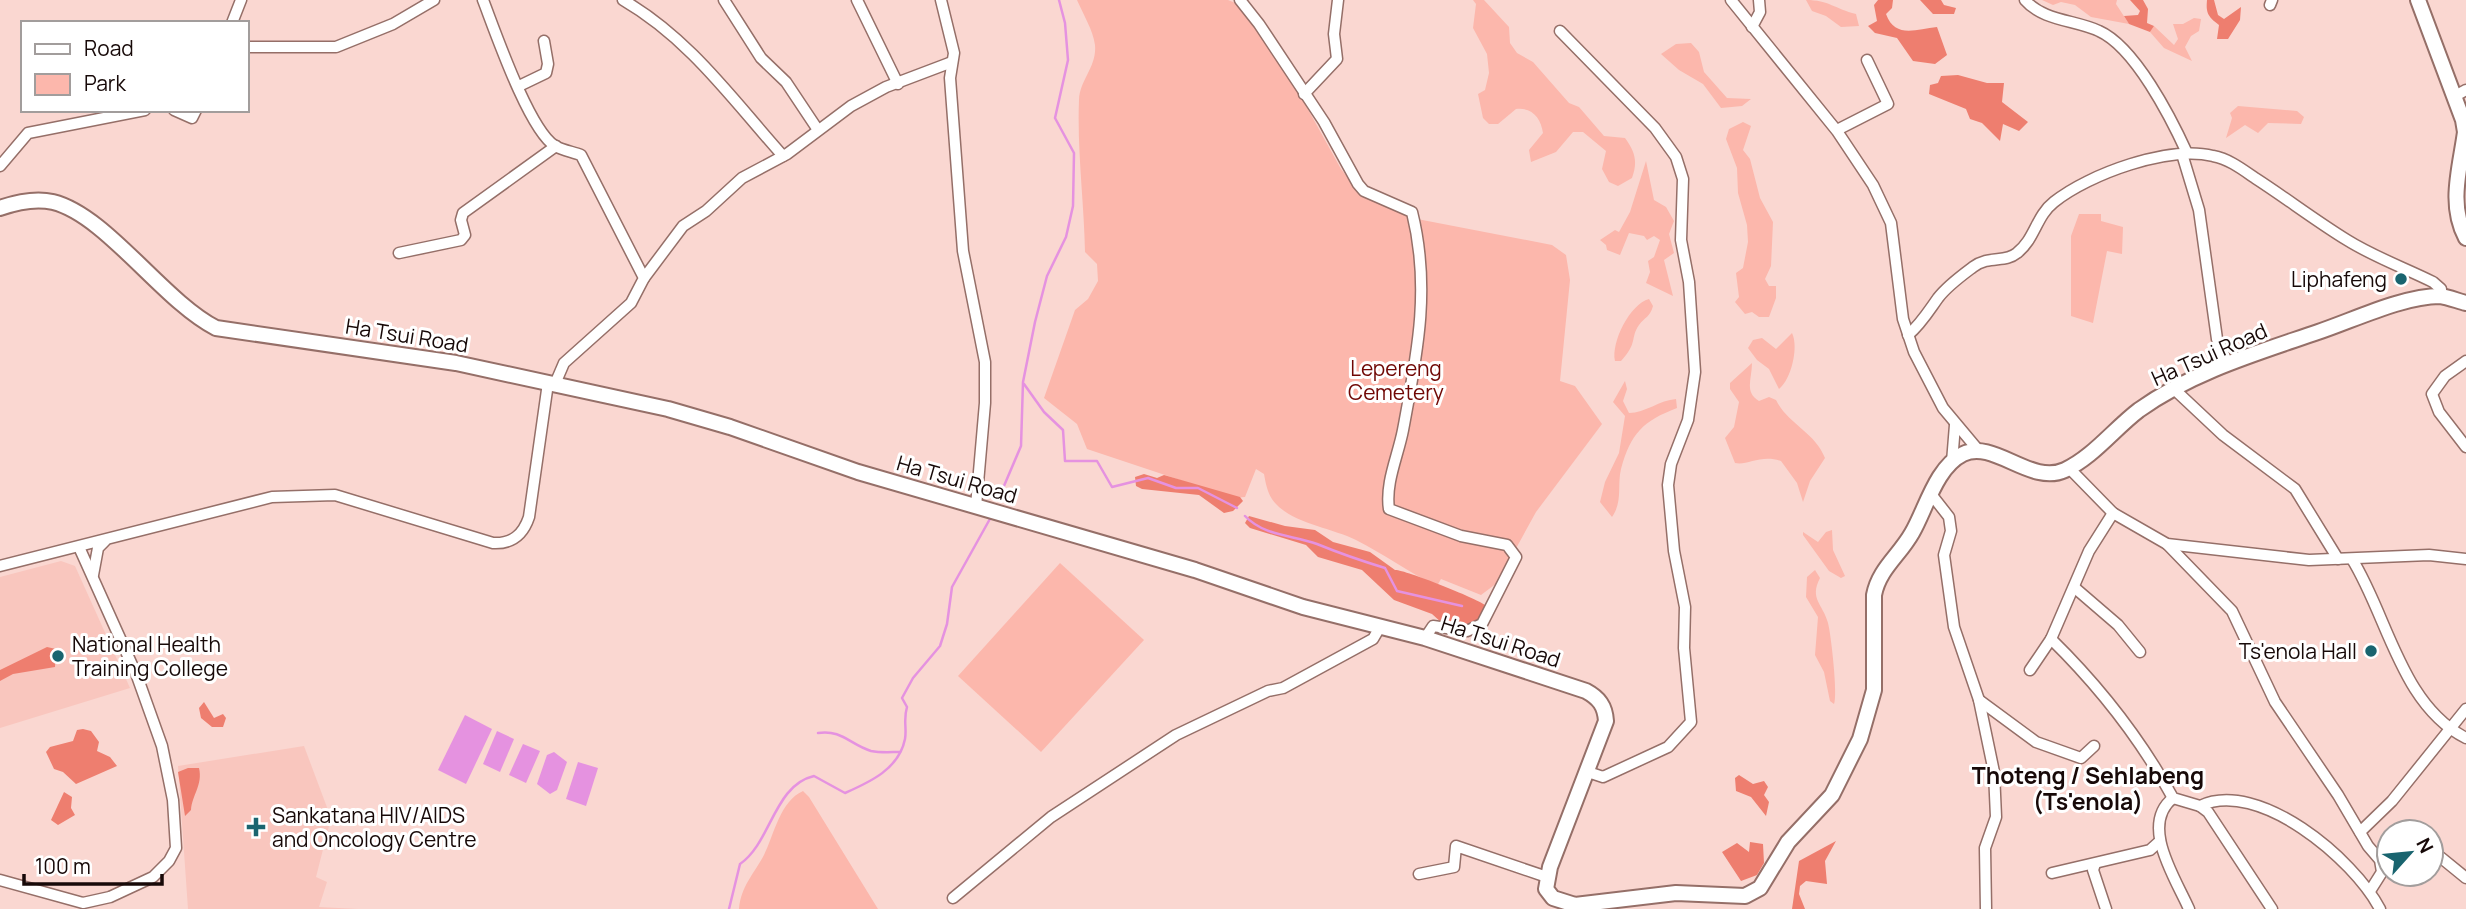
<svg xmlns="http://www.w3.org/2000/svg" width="2466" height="909" font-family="Manrope,sans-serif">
	<rect width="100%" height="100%" fill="#fad7d1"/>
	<g fill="#f9c6be">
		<path d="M61,561L75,566L130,688L0,728V577Z"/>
		<path d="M304,746L331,818L316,877L327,882L319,907L358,909H188L178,766Z"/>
	</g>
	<g fill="#fcb7ac">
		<path d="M1077,0H1228L1238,4L1299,93L1341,169L1361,194L1391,205L1412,218L1552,245L1566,255L1570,280L1560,381L1575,386L1602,424L1536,512L1497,583L1481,595L1441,579L1437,586C1408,572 1384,554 1356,540C1332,528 1295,524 1276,504C1268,496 1266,485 1264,474L1256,469L1245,497L1234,498L1087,449L1077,424L1044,398L1075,310L1088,299L1098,281L1097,264L1085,252C1084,201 1077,151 1079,100C1080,79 1097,67 1095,45C1093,30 1083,14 1077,0Z"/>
		<path d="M1473,0H1484L1509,27L1510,43L1517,53L1533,62L1569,103L1579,107L1604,136L1625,138C1635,152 1638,161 1632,178L1618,186L1609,182L1602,169L1606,151L1583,132H1573L1556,152L1531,162L1529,150L1543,133C1541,118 1532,107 1516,109L1498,124H1489L1483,118L1478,94L1485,90L1489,73L1487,54L1473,28L1476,4Z"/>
		<path d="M1806,0C1829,0 1835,9 1856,14L1859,26L1841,27L1826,16L1812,11Z"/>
		<path d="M2042,0H2117L2116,4L2129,24L2091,17L2075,5L2061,2L2053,5Z"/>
		<path d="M2194,18L2201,19L2199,31L2191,36L2185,47L2192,61L2164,48L2150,32L2154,26L2174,45L2178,39L2173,24H2183Z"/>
		<path d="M1691,43L1699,52L1704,72L1727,98L1751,99L1742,106L1721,108L1703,84L1679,70L1661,54L1676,44Z"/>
		<path d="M2238,106L2297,111L2304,117L2301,124L2268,123L2258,133L2245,125L2226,138L2232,118L2230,113Z"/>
		<path d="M1743,122L1751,126L1743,150L1750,159L1760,198L1773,222L1771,266L1765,279L1769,286H1776V298L1769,317H1759L1752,312L1745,314L1735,302L1739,297L1736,273L1743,268L1748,242L1747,225L1738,193L1737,168L1726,139L1729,129Z"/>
		<path d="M1646,161L1654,200L1666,207L1674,221L1669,234L1674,253L1664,260L1673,296L1646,283L1650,272L1648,261L1654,257L1660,240L1654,236L1647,240L1644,236L1629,233L1620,255L1607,250L1606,245L1600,240L1615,230L1619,232L1630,212Z"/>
		<path d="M2079,214H2101V221L2123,227L2122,254L2107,251L2093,323L2071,316V236Z"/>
		<path d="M1649,299L1653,306C1650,317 1645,317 1639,325C1630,338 1638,343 1621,361H1615C1611,342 1630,304 1649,299Z"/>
		<path d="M1792,333C1799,347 1791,380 1779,389L1769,369L1757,360L1748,348L1753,340L1762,338L1776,349Z"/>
		<path d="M1752,363C1752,379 1744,392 1759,401L1769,397L1776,400C1788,424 1815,432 1825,458L1810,481L1803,502L1797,483L1781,461C1761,454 1747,466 1735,463L1725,438L1734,427L1739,402L1730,389V383Z"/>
		<path d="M1625,381L1627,389L1623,401L1629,413C1645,413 1660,400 1676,399L1677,408C1643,421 1631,433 1621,469C1617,486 1623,501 1612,517L1600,502L1605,482L1619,453L1625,416L1613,402Z"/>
		<path d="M1832,530L1833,550L1845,576L1841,578L1829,571L1803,535V532L1818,542L1826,532Z"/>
		<path d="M1060,563L1144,640L1041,752L958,676Z"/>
		<path d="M1815,570L1820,578C1809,599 1823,604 1828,623C1831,634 1838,696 1834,704L1830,701L1824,672L1815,655L1818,617L1806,597L1807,577Z"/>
		<path d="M803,791L809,797L878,909H739C741,886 754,874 764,855C774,835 780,801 803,791Z"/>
	</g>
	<g fill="#ee7e6f">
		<path d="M1878,0H1893L1892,8L1886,14C1895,39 1916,29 1937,27L1947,55L1935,64L1913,61L1897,38L1875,33L1868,26L1877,21L1874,5Z"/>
		<path d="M1920,0H1941L1944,5L1956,8L1954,14H1933Z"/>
		<path d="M2130,0H2143L2148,9L2147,23L2154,26L2150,32L2129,24L2124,16L2138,15L2140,11Z"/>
		<path d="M2207,0H2214L2218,15L2224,19L2241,7L2240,20L2228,39H2217L2219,25C2207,16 2206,12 2207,0Z"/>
		<path d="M1958,75L1987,83H2004L2002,102L2028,122L2019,131L2003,124L2000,141L1982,123L1970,119L1966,109L1929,94L1930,85L1938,83L1941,76Z"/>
		<path d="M1144,474L1157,478L1164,475L1240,497L1243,501L1233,511L1224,513L1199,495L1142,489L1136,486L1135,477Z"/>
		<path d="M1249,516L1285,526L1315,530L1333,542L1370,552L1395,570C1403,569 1476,598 1485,605L1480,619L1461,628L1442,623L1432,614L1394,600L1362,570L1318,557L1306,545L1250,528L1245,523Z"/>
		<path d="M47,647L56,649L55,667L13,674L0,681V670Z"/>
		<path d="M204,702L214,718L223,714L226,718L223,727H212L201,718L199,708Z"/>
		<path d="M83,729L91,731L99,742L97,751L110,757L117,766L76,784L63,772L54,769L46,752L50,747L73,741L77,730Z"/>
		<path d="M188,768H199C203,785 192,795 191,810L185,816L178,772Z"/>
		<path d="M1739,775L1753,784L1764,781L1768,787L1764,795L1769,802L1766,816L1751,797L1736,791L1735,778Z"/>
		<path d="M64,792L72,797L71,808L75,815L58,825L51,820Z"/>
		<path d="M1836,841L1825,861L1827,884L1806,881L1800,886L1799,894L1805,909H1792L1799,861Z"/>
		<path d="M1750,842L1763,844L1764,863L1757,875L1741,881L1722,852L1737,843L1749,852Z"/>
	</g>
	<g fill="#e592e0">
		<path d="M465,715L492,729L466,784L438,770Z"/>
		<path d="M497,731L514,739L500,772L483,764Z"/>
		<path d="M523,744L540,751L526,783L509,775Z"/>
		<path d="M554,752L567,762L557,790L550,794L537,784L547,755Z"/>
		<path d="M578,762L598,768L586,806L566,799Z"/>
	</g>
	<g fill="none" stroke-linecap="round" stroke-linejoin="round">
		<g stroke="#e592e0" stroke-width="2.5">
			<path d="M1024,384L1044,412L1063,430L1065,461H1097L1112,487L1148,478L1176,488H1198L1237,508"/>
			<path d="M998,500L1021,446L1023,382L1035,322L1047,276L1066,237L1073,206L1074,153L1055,118L1068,60L1065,23L1059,0"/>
			<path d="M1245,516C1264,536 1292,535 1317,544C1339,553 1362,561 1385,568L1397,591L1462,606"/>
			<path d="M818,733C841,729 851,745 871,751C881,753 891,752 900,752"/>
			<path d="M729,909L740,864C771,843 774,785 814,776L845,793C870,782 899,769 905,739C907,728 903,720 907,707L902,698L913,678L940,646L947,624L952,587L991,517"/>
		</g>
		<g stroke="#956f68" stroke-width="13">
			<g id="street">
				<path d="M483,0C495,31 529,130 555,146C562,150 573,152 581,155L644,278L631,303L564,363L555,384"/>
				<path d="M623,0C690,39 732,99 783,156"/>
				<path d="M724,0L761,58L786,82L818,130"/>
				<path d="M857,0L898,84"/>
				<path d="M941,0L954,53L950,78L963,251L985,362V403L976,506"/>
				<path d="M1240,0L1259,24L1324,122L1358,184L1364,191L1412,212C1431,288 1417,355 1403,430C1398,456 1385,483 1389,509L1461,536L1507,545L1516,557L1482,624L1467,631L1433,626L1425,638"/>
				<path d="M1731,0L1837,131L1873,185L1891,223L1903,319L1914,352L1943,408L1979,451"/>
				<path d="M2025,0C2043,21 2076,20 2099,31C2135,47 2171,118 2187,153"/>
				<path d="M2270,5L2272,0"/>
				<path d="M232,23L241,0"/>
				<path d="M1752,27L1760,12L1759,0"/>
				<path d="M1560,31L1655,128L1676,157L1683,179L1681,240L1689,282L1695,372L1688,420L1671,464L1668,485L1674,551L1685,607L1684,648L1691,722L1668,747L1603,777L1588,772"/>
				<path d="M247,47H336L393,24L434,0"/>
				<path d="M519,86L546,73L548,64L544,41"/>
				<path d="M1304,94L1337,59L1334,34L1338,0"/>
				<path d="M2455,96L2466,90"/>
				<path d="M174,110L192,118L196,110"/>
				<path d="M1837,130L1888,104L1867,60"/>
				<path d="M2182,154L2199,210L2217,339L2228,364"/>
				<path d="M0,166L28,133L145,110"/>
				<path d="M399,253L461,240L465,235L461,220L463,213L556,146"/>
				<path d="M644,278L683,226L706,211L742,178L787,154L851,106L886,87L952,62"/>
				<path d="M1908,335C1921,324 1928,312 1938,298C1947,286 1961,276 1973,267C1989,255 2005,263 2017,253C2035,239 2036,216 2054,202C2089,174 2169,145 2213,156C2229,159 2242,169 2255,178C2286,198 2316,221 2347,240C2374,257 2405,268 2433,282L2441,289V296"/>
				<path d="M2466,361L2445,376L2432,394L2439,412L2466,447"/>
				<path d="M2174,389L2223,435L2295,489L2338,559"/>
				<path d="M1952,462L1955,425"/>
				<path d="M2069,468L2113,513L2167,544L2309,560L2429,555L2466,559"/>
				<path d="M1931,494L1949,517L1951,531L1944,555L1954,627L1979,700L1994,772L1996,817L1985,848L1986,909"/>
				<path d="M2113,513L2089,551L2051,639C2100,687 2140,738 2173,798L2200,806C2258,778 2354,859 2380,909"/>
				<path d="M2167,544L2232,611L2275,702L2338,795L2368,846L2380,860L2382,872L2370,891"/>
				<path d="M2352,559C2388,617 2401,705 2466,738"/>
				<path d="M0,566L272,497L335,495L493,543C512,544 523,535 529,517L548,383"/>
				<path d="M93,575L98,548L105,541"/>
				<path d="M2075,588L2118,625L2140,652"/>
				<path d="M2030,670L2051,639"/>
				<path d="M1979,700L2036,742L2081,758L2094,746"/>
				<path d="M2173,798C2139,825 2176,879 2189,909"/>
				<path d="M2200,806L2208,812L2272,909"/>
				<path d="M2360,832L2392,801L2466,709"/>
				<path d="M2439,856L2466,878"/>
				<path d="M2095,864L2093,870L2106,909"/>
				<path d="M2052,873L2150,850L2160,841"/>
				<path d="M1419,874L1454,867L1456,846L1547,877"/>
				<path d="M0,880L83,903L110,897L153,877L169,861L176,848L173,800L162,746L137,676L79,547"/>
				<path d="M953,898L1051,817L1176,735L1268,691L1283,688L1373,639L1380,627"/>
			</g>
		</g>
		<g stroke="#956f68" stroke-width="18">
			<g id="secondary">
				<path d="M2418,0L2463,120L2465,132C2460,169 2448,204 2466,238"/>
				<path d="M0,208C17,202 35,198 53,202C106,215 163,301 216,328L456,363L668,409L730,427L858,472L1195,570L1303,607L1425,638L1586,691C1599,698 1605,706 1606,721L1550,867L1546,889L1553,898L1575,905L1676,893L1745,896L1760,888L1788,842L1832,795L1860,739L1874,690V595C1879,569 1899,556 1912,533C1926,509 1936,467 1963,454C1994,439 2031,486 2065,470C2093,457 2114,429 2139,410C2192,372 2257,353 2318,332C2354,320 2403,296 2440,296C2448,297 2458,301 2466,303"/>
			</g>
		</g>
		<use href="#street" stroke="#fff" stroke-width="10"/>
		<use href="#secondary" stroke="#fff" stroke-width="14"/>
	</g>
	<g fill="#19646f" stroke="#fff" stroke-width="2.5">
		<circle cx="2401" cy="279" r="7"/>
		<circle cx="2371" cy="651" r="7"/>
		<circle cx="58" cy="656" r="7"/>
		<path d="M252.5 816.5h7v7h7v7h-7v7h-7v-7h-7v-7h7z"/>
	</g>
	<g text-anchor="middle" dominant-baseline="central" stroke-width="6" stroke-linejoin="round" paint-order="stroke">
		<g font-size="21" fill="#170908" stroke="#fff" text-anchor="end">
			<text x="2387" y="279">Liphafeng</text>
			<text x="72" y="644" text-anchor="start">National Health<tspan x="72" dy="24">Training College</tspan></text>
			<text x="2357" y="651">Ts'enola Hall</text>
			<text x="272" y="815" text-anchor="start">Sankatana HIV/AIDS<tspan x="272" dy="24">and Oncology Centre</tspan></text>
		</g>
		<g font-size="21" fill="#170908" stroke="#fff">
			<text transform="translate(407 335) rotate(9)">Ha Tsui Road</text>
			<text transform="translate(2209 354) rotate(-24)">Ha Tsui Road</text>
			<text transform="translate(957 479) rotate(16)">Ha Tsui Road</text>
			<text transform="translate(1501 641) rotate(18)">Ha Tsui Road</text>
		</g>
		<g font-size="21" fill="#700704" stroke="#fff">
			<text x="1396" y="368">Lepereng<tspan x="1396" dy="24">Cemetery</tspan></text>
		</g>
		<g font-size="23" font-weight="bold" fill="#170908" stroke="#fff">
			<text x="2088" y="775">Thoteng / Sehlabeng<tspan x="2088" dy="26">(Ts'enola)</tspan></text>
		</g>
	</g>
	<rect x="21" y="21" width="228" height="91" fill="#ffffff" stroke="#a29d9c" stroke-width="2"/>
	<rect x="35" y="44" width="35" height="10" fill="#ffffff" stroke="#a29d9c" stroke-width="2"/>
	<text x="84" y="56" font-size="21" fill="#170908">Road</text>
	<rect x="35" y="74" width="35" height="21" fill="#fcb7ac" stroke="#a29d9c" stroke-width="2"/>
	<text x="84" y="91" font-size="21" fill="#170908">Park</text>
	<g transform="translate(2410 853) rotate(63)"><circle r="33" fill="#ffffff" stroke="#a29d9c" stroke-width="2"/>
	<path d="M0-5L12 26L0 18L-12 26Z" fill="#19646f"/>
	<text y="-10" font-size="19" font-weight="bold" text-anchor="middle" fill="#170908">N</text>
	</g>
	<path d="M24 874v10h138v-10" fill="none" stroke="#170908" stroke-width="3.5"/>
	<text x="35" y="874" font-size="21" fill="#170908" stroke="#ffffff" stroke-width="5" paint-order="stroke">100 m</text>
</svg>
